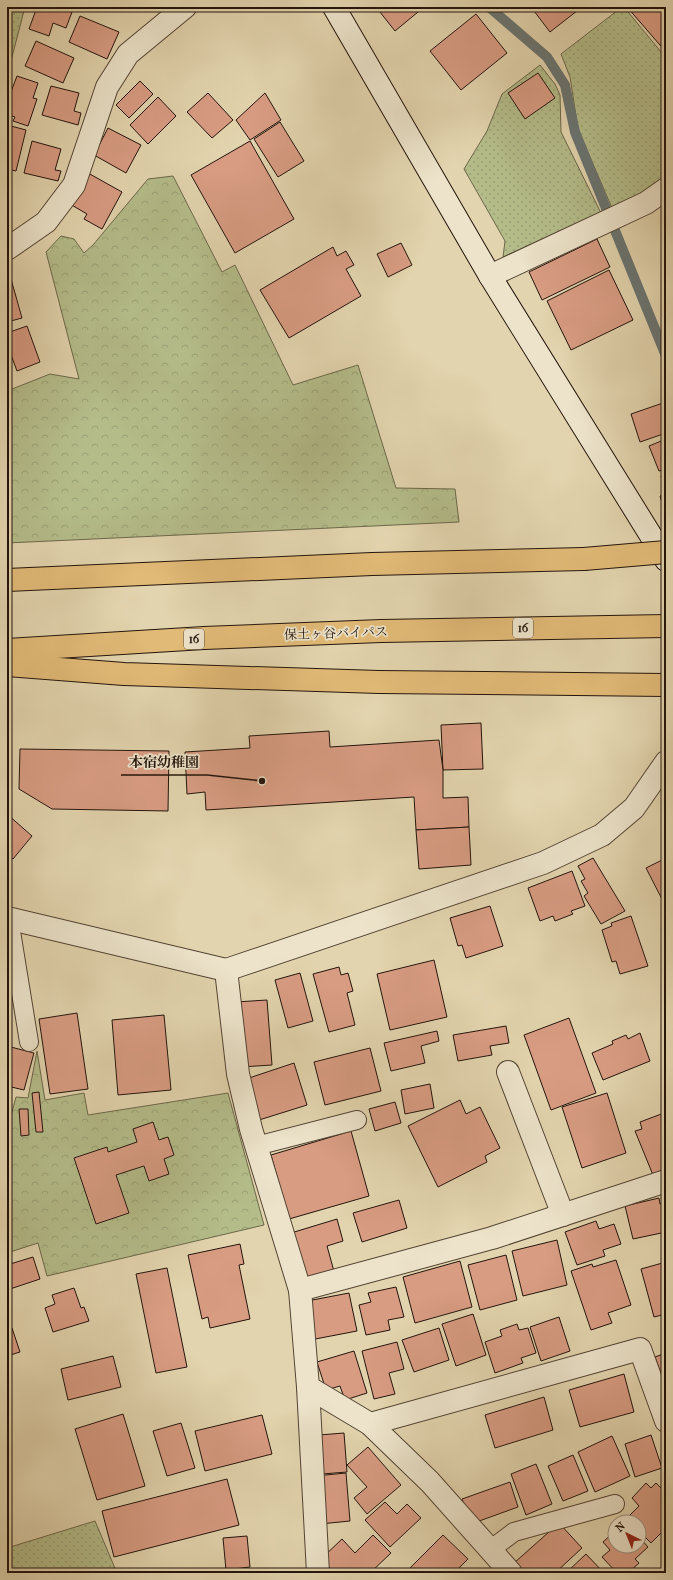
<svg xmlns="http://www.w3.org/2000/svg" width="673" height="1580" font-family="'IM FELL French Canon','Noto Serif JP',serif">
	<defs>
		<pattern id="grass-dots" width="8" height="8" patternUnits="userSpaceOnUse"><rect width="8" height="8" fill="#b4bc8a"/><path d="M2 2h.1M6 6h.1" fill="none" stroke="#9aa176" stroke-width="1.8" stroke-linecap="round"/></pattern>
		<pattern id="forest-crowns" width="20" height="18" patternUnits="userSpaceOnUse"><rect width="20" height="18" fill="#b4bc8a"/><path d="M2 6a3 3 0 1 1 6 0M12 15a3 3 0 1 1 6 0" fill="none" stroke="#9aa176"/></pattern>
	</defs>
	<rect width="100%" height="100%" fill="#e2d4ae"/>
	<filter id="stains"><feTurbulence type="fractalNoise" baseFrequency=".005" numOctaves="4"/><feColorMatrix values="0 0 0 0 .2 0 0 0 0 .09 0 0 0 0 .02 0 0 0 .5 -.17"/></filter>
	<radialGradient id="worn" r=".72"><stop offset=".6" stop-color="#630" stop-opacity="0"/><stop offset="1" stop-color="#630" stop-opacity=".3"/></radialGradient>
	<g fill="url(#grass-dots)" stroke="#6c684a">
		<path d="M7,7H25L7,76Z"/>
		<path d="M622,7H624L666,58V177L646,191L612,208L578,129L570,77L561,54Z"/>
		<path d="M540,65L555,84L560,95L561,132L601,213L503,257L505,241L464,169L487,131L502,94Z"/>
		<path d="M95,1521L117,1573H7V1548Z"/>
	</g>
	<g fill="url(#forest-crowns)" stroke="#6c684a">
		<path d="M173,176L222,272L235,265L293,385L358,365L396,488L455,489L459,522L7,543V391L50,374L79,379L46,252L61,236L74,239L84,253L93,245L148,179Z"/>
		<path d="M37,1051L45,1100L84,1093L88,1115L228,1093L264,1225L47,1276L38,1243L7,1253V1130L16,1097L28,1098Z"/>
	</g>
	<g fill="none" stroke-linecap="round" stroke-linejoin="round">
		<path stroke="#6a7572" stroke-width="10" d="M489,7L547,57L565,85L575,132L666,356"/>
	</g>
	<g fill="#d89c83" stroke="#23140b">
		<path d="M37,7H62V8L72,12L66,28L53,23L49,36L29,29Z"/>
		<path d="M376,7H424L395,31Z"/>
		<path d="M531,7H582L550,32Z"/>
		<path d="M627,7H666V52Z"/>
		<path d="M476,14L507,53L461,90L430,51Z"/>
		<path d="M80,16L119,32L107,59L69,42Z"/>
		<path d="M36,41L74,58L63,83L25,66Z"/>
		<path d="M538,73L555,98L525,119L508,93Z"/>
		<path d="M17,76L38,83L33,98L37,99L28,126L13,121L15,117L9,115L11,108L7,106V102Z"/>
		<path d="M140,81L153,94L129,118L116,105Z"/>
		<path d="M51,86L79,93L74,111L81,113L78,125L42,115Z"/>
		<path d="M208,93L233,120L212,138L187,112Z"/>
		<path d="M265,93L281,120L250,140L236,120Z"/>
		<path d="M158,97L176,116L148,144L130,125Z"/>
		<path d="M280,122L304,161L278,177L254,139Z"/>
		<path d="M7,125L26,130L16,171L7,169Z"/>
		<path d="M108,128L141,145L126,173L94,155Z"/>
		<path d="M32,141L61,149L55,170L61,171L58,181L24,173Z"/>
		<path d="M250,141L294,219L235,253L191,175Z"/>
		<path d="M88,173L122,192L102,229L84,219L87,214L70,204Z"/>
		<path d="M597,239L610,267L542,300L529,272Z"/>
		<path d="M401,243L412,265L388,277L377,254Z"/>
		<path d="M333,247L337,256L346,251L354,265L346,269L361,296L289,338L260,290Z"/>
		<path d="M609,270L633,320L571,350L547,301Z"/>
		<path d="M11,279L22,318L7,322V280Z"/>
		<path d="M27,326L40,362L17,371L7,344V333Z"/>
		<path d="M663,403L666,412V433L640,442L631,414Z"/>
		<path d="M666,439V469L659,471L649,446Z"/>
		<path d="M666,475V516L660,496L666,494L661,476Z"/>
		<path d="M481,723L483,769L443,770L441,725Z"/>
		<path d="M329,731L330,747L439,740L443,770V798L468,797L469,827L416,830L414,797L206,810L205,792L187,794L185,752L250,748L249,736Z"/>
		<path d="M20,749L169,751L168,811L52,809L19,789Z"/>
		<path d="M7,814L32,836L13,859L7,854Z"/>
		<path d="M469,827L471,865L419,869L416,830Z"/>
		<path d="M593,858L625,911L601,924L584,896L588,893L581,881L585,879L578,866Z"/>
		<path d="M666,858V907L646,868Z"/>
		<path d="M572,871L585,906L571,911L573,914L555,921L553,916L540,921L528,888Z"/>
		<path d="M490,906L503,946L466,958L462,945L458,946L450,918Z"/>
		<path d="M631,916L648,966L620,974L616,961L612,962L602,930L612,926L611,923Z"/>
		<path d="M434,960L447,1017L390,1030L377,974Z"/>
		<path d="M339,967L341,975L348,973L353,991L347,993L355,1025L329,1032L313,974Z"/>
		<path d="M300,973L313,1021L288,1028L275,980Z"/>
		<path d="M267,1000L272,1065L241,1067L236,1002Z"/>
		<path d="M77,1013L88,1089L50,1094L39,1019Z"/>
		<path d="M164,1015L171,1090L118,1095L112,1020Z"/>
		<path d="M569,1018L596,1093L551,1110L524,1035Z"/>
		<path d="M506,1026L509,1043L490,1046L492,1055L458,1061L453,1035Z"/>
		<path d="M437,1031L439,1041L421,1046L425,1063L391,1071L384,1043Z"/>
		<path d="M640,1033L650,1061L603,1080L592,1053L613,1044L612,1041L626,1035L628,1039Z"/>
		<path d="M7,1046L34,1053L24,1090L7,1086Z"/>
		<path d="M370,1048L381,1091L325,1105L314,1062Z"/>
		<path d="M294,1063L307,1105L259,1120L246,1079Z"/>
		<path d="M430,1084L434,1108L405,1114L401,1090Z"/>
		<path d="M39,1092L43,1132H36L32,1093Z"/>
		<path d="M607,1093L626,1153L582,1168L562,1107Z"/>
		<path d="M460,1100L466,1114L480,1107L500,1148L485,1156L487,1162L438,1187L408,1126Z"/>
		<path d="M395,1102L401,1123L375,1131L369,1109Z"/>
		<path d="M19,1109H28L29,1135L21,1136Z"/>
		<path d="M664,1113L666,1117V1170L653,1175L635,1131L642,1129L640,1122Z"/>
		<path d="M153,1122L159,1140L168,1137L174,1155L164,1159L169,1174L149,1181L144,1166L116,1175L129,1213L96,1224L74,1158L107,1147L108,1152L137,1142L133,1129Z"/>
		<path d="M351,1131L369,1196L289,1219L271,1155Z"/>
		<path d="M659,1198L660,1204L666,1202V1232L633,1239L625,1206Z"/>
		<path d="M399,1200L407,1228L362,1242L353,1213Z"/>
		<path d="M337,1219L343,1241L327,1246L335,1275L306,1284L291,1233Z"/>
		<path d="M596,1221L599,1229L614,1224L621,1244L603,1250L605,1256L577,1265L565,1232Z"/>
		<path d="M557,1240L567,1285L523,1296L512,1251Z"/>
		<path d="M240,1244L244,1264L239,1265L250,1319L210,1328L208,1317L202,1319L188,1255Z"/>
		<path d="M506,1255L517,1300L480,1310L468,1265Z"/>
		<path d="M33,1257L40,1279L7,1290V1265Z"/>
		<path d="M616,1260L631,1305L608,1313L612,1323L591,1330L571,1271L592,1264L593,1267Z"/>
		<path d="M460,1261L472,1307L415,1323L403,1277Z"/>
		<path d="M666,1262V1314L654,1317L641,1269Z"/>
		<path d="M167,1268L187,1367L156,1373L136,1274Z"/>
		<path d="M396,1287L404,1317L388,1320L390,1330L366,1335L359,1305L371,1302L368,1293Z"/>
		<path d="M74,1288L81,1308L84,1307L89,1321L53,1332L45,1308L55,1304L52,1295Z"/>
		<path d="M349,1293L357,1331L310,1340L302,1302Z"/>
		<path d="M473,1314L486,1355L456,1366L442,1324Z"/>
		<path d="M559,1317L570,1351L541,1361L530,1327Z"/>
		<path d="M517,1324L519,1330L528,1328L536,1353L521,1358L523,1363L495,1373L485,1342L502,1336L500,1330Z"/>
		<path d="M12,1328L20,1352L7,1356V1330Z"/>
		<path d="M439,1328L449,1360L414,1372L402,1340Z"/>
		<path d="M397,1342L404,1369L389,1373L395,1394L374,1399L362,1351Z"/>
		<path d="M354,1351L367,1393L345,1400L340,1386L326,1390L317,1362Z"/>
		<path d="M666,1353V1388L655,1357Z"/>
		<path d="M113,1356L121,1387L68,1400L61,1369Z"/>
		<path d="M624,1374L634,1412L580,1427L569,1390Z"/>
		<path d="M544,1397L553,1430L495,1448L485,1415Z"/>
		<path d="M123,1414L145,1486L97,1500L75,1429Z"/>
		<path d="M262,1415L272,1454L205,1471L195,1431Z"/>
		<path d="M181,1423L195,1468L167,1476L153,1431Z"/>
		<path d="M344,1433L347,1472L322,1474L319,1435Z"/>
		<path d="M651,1435L662,1468L635,1477L625,1444Z"/>
		<path d="M612,1436L630,1476L595,1492L578,1452Z"/>
		<path d="M368,1447L401,1485L367,1514L354,1498L367,1487L347,1465Z"/>
		<path d="M573,1455L588,1491L563,1501L548,1466Z"/>
		<path d="M536,1464L552,1504L526,1515L511,1474Z"/>
		<path d="M346,1473L350,1521L320,1524L315,1476Z"/>
		<path d="M227,1479L239,1525L114,1557L102,1511Z"/>
		<path d="M510,1482L518,1507L471,1524L462,1499Z"/>
		<path d="M646,1483L651,1488L656,1483L666,1493V1528L651,1543L639,1531V1522H631L627,1518L639,1506L632,1498Z"/>
		<path d="M385,1502L397,1514L407,1504L421,1518L390,1547L365,1520Z"/>
		<path d="M559,1523L582,1548L555,1573H552L549,1570L546,1573H523L514,1563Z"/>
		<path d="M615,1531V1546H639V1537L648,1547L635,1559L639,1563L628,1573H617L602,1557L610,1550L603,1542Z"/>
		<path d="M373,1535L391,1553L370,1573H335L321,1559L342,1539L355,1553Z"/>
		<path d="M443,1535L468,1559L454,1573H405Z"/>
		<path d="M247,1536L250,1567L226,1570L223,1538Z"/>
		<path d="M586,1554L604,1573H566Z"/>
	</g>
	<g fill="none" stroke-linecap="round" stroke-linejoin="round">
		<g stroke="#534434" stroke-width="20">
			<g id="lane">
				<path d="M9,919L29,1042"/>
				<path d="M256,1146L357,1120"/>
				<path d="M490,1550L514,1532L615,1504"/>
			</g>
		</g>
		<g stroke="#534434" stroke-width="24">
			<g id="street">
				<path d="M7,249L46,222L74,185L107,87L128,54L185,7"/>
				<path d="M490,276L646,203L666,189"/>
				<path d="M7,918L226,970L543,863L602,835L634,808L666,762"/>
				<path d="M226,970L238,1074L251,1129L300,1290L308,1387L318,1573"/>
				<path d="M508,1072L563,1215"/>
				<path d="M300,1290L492,1238L666,1181"/>
				<path d="M308,1387L370,1424L430,1482L511,1573"/>
				<path d="M370,1424L640,1349L666,1421"/>
			</g>
		</g>
		<g stroke="#23140b" stroke-width="24">
			<path id="secondary" d="M334,7L490,276L666,560"/>
		</g>
		<g stroke="#23140b" stroke-width="24">
			<g id="highway">
				<path d="M7,580L372,564L584,559"/>
				<path d="M7,650L204,638L381,631L666,626"/>
				<path d="M7,665L124,674L379,682L666,685"/>
			</g>
		</g>
		<use href="#lane" stroke="#ece3ca" stroke-width="18"/>
		<use href="#street" stroke="#ece3ca" stroke-width="22"/>
		<use href="#secondary" stroke="#ece3ca" stroke-width="22"/>
		<use href="#highway" stroke="#e1ba77" stroke-width="22"/>
		<g stroke="#23140b" stroke-width="24" stroke-linecap="butt">
			<path id="highway-bridge" d="M584,559L666,552"/>
		</g>
		<use href="#highway-bridge" stroke="#e1ba77" stroke-width="22"/>
	</g>
	<g text-anchor="middle" dominant-baseline="central" stroke-width="3.5" stroke-linejoin="round" paint-order="stroke">
		<g fill="#ece3ca" stroke="#5f5244" stroke-width="1">
			<rect x="513" y="618" width="20" height="20" rx="3"/>
			<rect x="184" y="629" width="20" height="20" rx="3"/>
		</g>
		<g font-size="12" font-weight="bold" fill="#23140b">
			<text x="523" y="628">16</text>
			<text x="194" y="639">16</text>
		</g>
		<g font-size="13" fill="#23140b" stroke="#ece3ca">
			<text transform="translate(336 633) rotate(-2)">保土ヶ谷バイパス</text>
		</g>
	</g>
	<path fill="none" stroke="#23140b" stroke-width="1.5" d="M262 781L207 775H121"/>
	<circle fill="#23140b" stroke="#ece3ca" stroke-width="1.5" cx="262" cy="781" r="4"/>
	<g font-size="14" text-anchor="middle" font-weight="bold" fill="#23140b" stroke="#ece3ca" stroke-width="3.5" stroke-linejoin="round" paint-order="stroke">
		<text x="164" y="767">本宿幼稚園</text>
	</g>
	<rect width="673" height="1580" fill="none" stroke="#e2d4ae" stroke-width="24"/>
	<rect x="8" y="8" width="657" height="1564" fill="none" stroke="#23140b" stroke-width="2"/>
	<rect x="12" y="12" width="649" height="1556" fill="none" stroke="#23140b"/>
	<g transform="translate(627 1534) rotate(317)"><circle r="19" fill="#ece3ca" stroke="#9c907e"/>
	<path d="M0-3L7 15L0 10L-7 15Z" fill="#8f2418"/>
	<text y="-6" font-size="11" font-weight="bold" text-anchor="middle" fill="#23140b">N</text>
	</g>
	<rect width="100%" height="100%" filter="url(#stains)"/>
	<rect width="100%" height="100%" fill="url(#worn)"/>
</svg>
